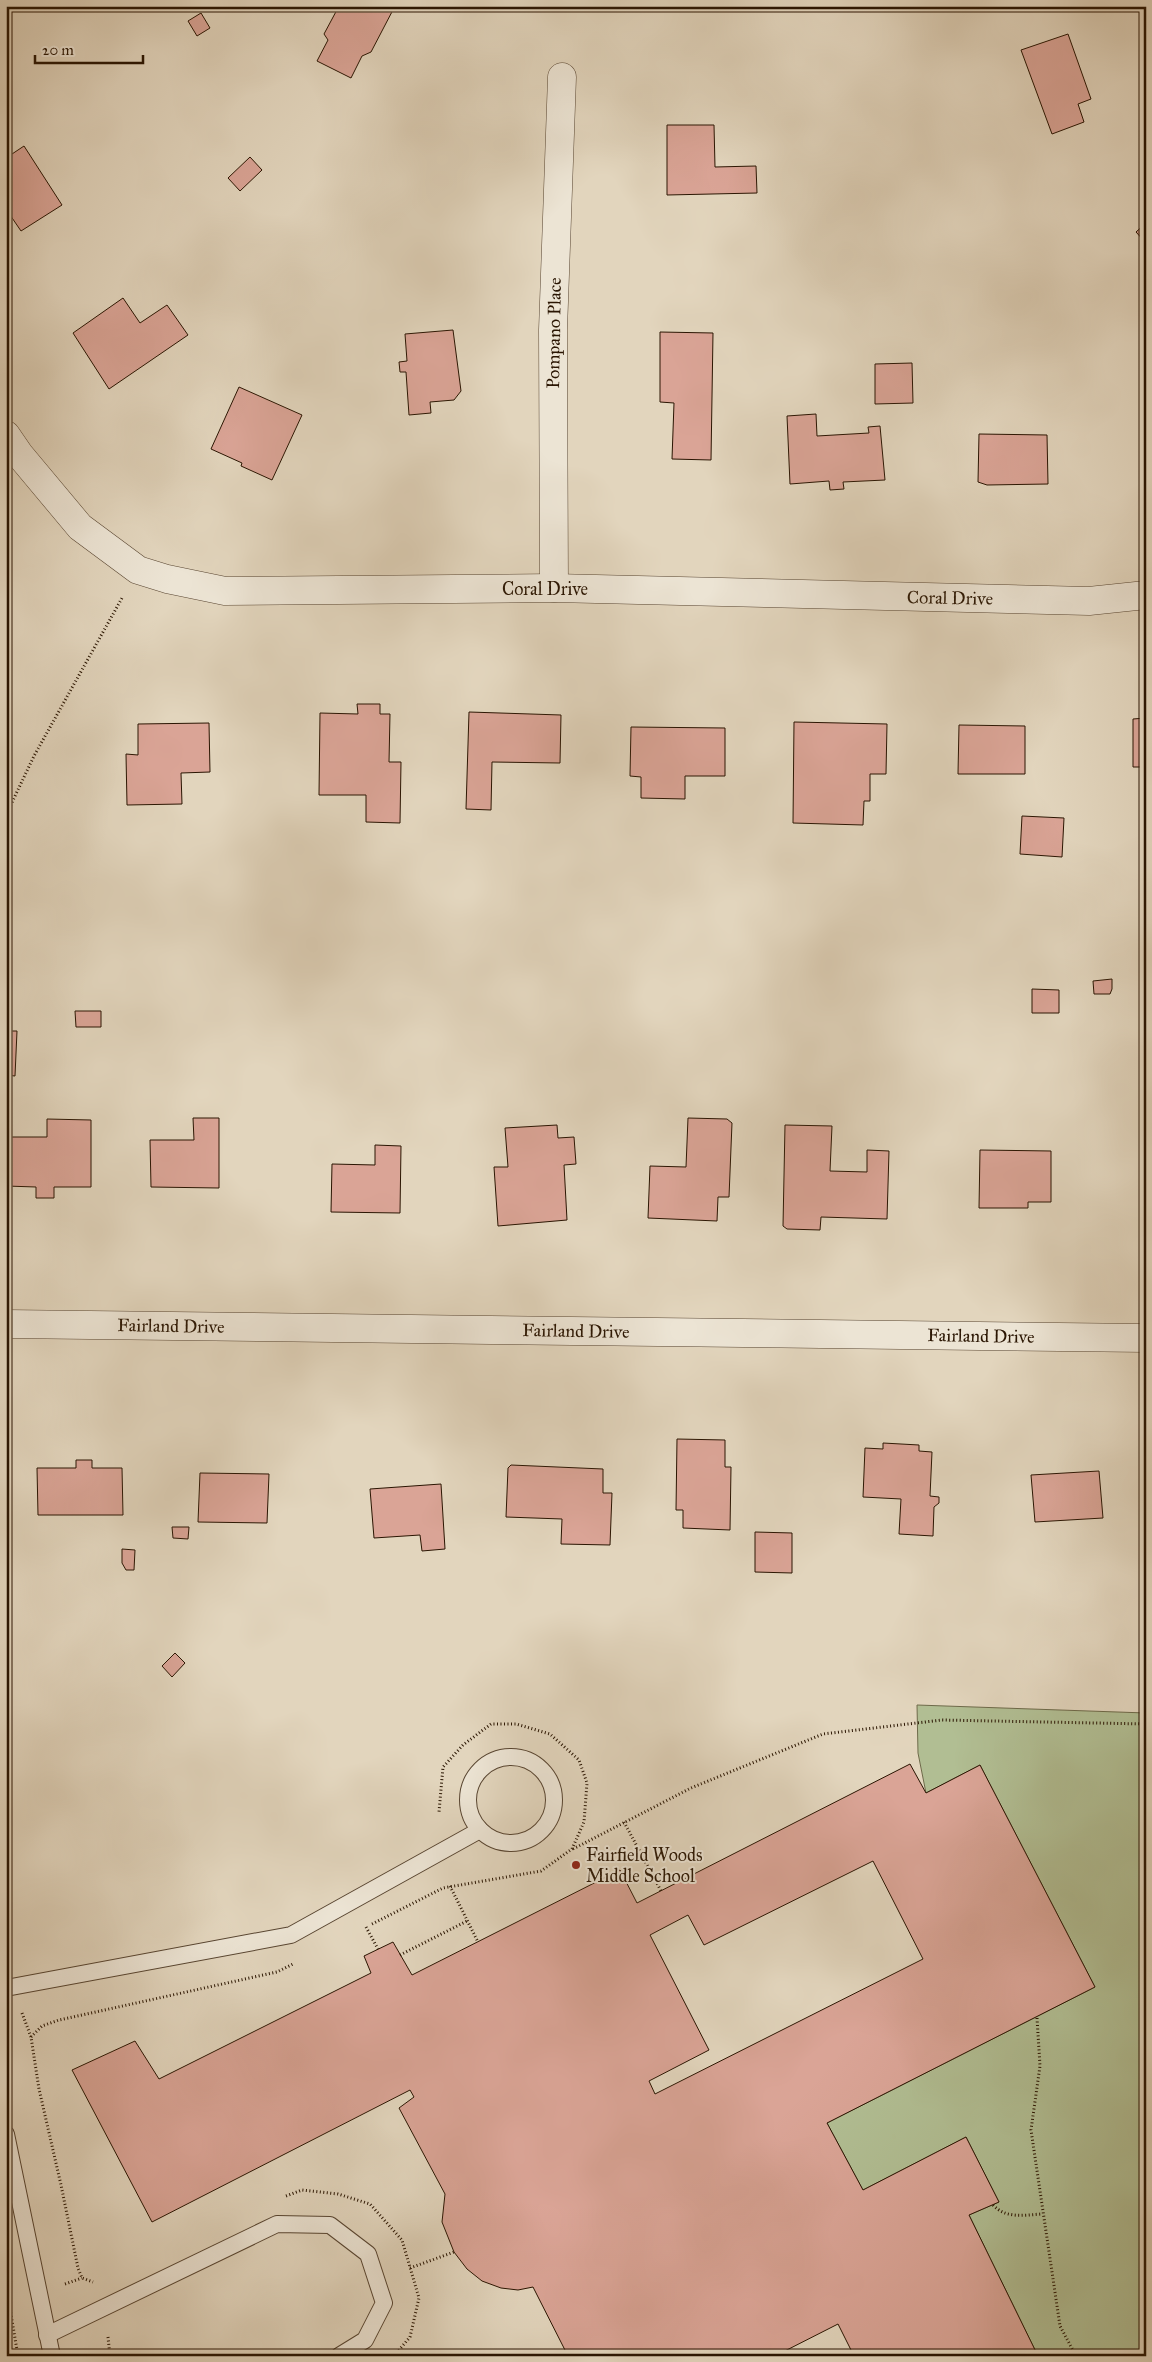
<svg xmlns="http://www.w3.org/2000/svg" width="1152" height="2362" font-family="'IM FELL Great Primer',serif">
	<rect width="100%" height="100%" fill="#e2d5bd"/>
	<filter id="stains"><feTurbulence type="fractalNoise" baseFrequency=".004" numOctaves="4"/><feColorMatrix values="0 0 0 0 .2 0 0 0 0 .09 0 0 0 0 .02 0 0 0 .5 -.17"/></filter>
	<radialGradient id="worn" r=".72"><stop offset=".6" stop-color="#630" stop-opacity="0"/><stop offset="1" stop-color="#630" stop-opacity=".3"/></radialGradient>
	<path fill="#b1be93" stroke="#6e6a4a" d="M917,1705L1146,1713V2356H1038L969,2215L999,2202L966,2137L863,2190L827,2123L1095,1987L980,1765L926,1793L918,1753Z"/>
	<g fill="#daa496" stroke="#2a1502" fill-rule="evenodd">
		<path d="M339,6H395L371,52L362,56L351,78L317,61L328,40L324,34Z"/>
		<path d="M201,13L210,28L197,36L188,21Z"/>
		<path d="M1068,34L1091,99L1078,104L1084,122L1052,134L1021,50Z"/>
		<path d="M667,125H714L715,167L756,166L757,193L667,195Z"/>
		<path d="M24,146L62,205L21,231L6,209V158Z"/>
		<path d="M250,157L262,170L240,191L228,178Z"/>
		<path d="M1146,223V243L1136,232Z"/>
		<path d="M123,298L140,323L167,305L188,335L109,389L73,333Z"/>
		<path d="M453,330L461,391L454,400L430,402L431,413L409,415L406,372H400L399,362L407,361L405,334Z"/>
		<path d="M660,332L713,333L711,460L672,459L674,403L660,402Z"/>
		<path d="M912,363L913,403L875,404V364Z"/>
		<path d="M239,387L302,415L272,480L241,466L242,463L211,449Z"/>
		<path d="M816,414L817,436L869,433L868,427L880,426L885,480L843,482L844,489L830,490L829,481L790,484L787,416Z"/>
		<path d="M979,434L1047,435L1048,484L987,485L978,482Z"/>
		<path d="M357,704H380V714H390L389,762H401L400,823L366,822V795H319L320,713L358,714Z"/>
		<path d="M469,712L561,715L560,763L492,762L491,810L466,809Z"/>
		<path d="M1146,718V767H1133V719Z"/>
		<path d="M794,722L887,724L886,774H870V801H864L863,825L793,823Z"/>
		<path d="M209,723L210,772L181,773L182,804L127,805L126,754L138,755V724Z"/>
		<path d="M959,725L1025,726V774H958Z"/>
		<path d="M631,727L725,728V776H685V799L641,798V777L630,776Z"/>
		<path d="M1022,816L1064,818L1062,857L1020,854Z"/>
		<path d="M1112,979V989L1110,994H1094L1093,981Z"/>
		<path d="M1032,989L1059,990V1013H1032Z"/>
		<path d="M75,1011H101V1027H76Z"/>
		<path d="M6,1031H17L15,1076L6,1075Z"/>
		<path d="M193,1118H219V1188L151,1187L150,1140H194Z"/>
		<path d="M688,1118L727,1119L732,1123L729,1197H718L717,1221L648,1218L650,1166L686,1167Z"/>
		<path d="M47,1119L91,1120V1187H54V1198H36V1187L6,1186V1137H47Z"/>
		<path d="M557,1125L558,1138L574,1137L576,1164L564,1165L567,1220L498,1226L494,1167H508L505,1128Z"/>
		<path d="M785,1125L832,1126L830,1171L867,1172V1150L889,1151L887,1219L821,1217L820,1230L787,1229L783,1226Z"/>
		<path d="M375,1145L401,1146L400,1213L331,1212L332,1164L375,1165Z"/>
		<path d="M980,1150L1051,1151V1202H1028V1208H979Z"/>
		<path d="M677,1439L725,1440V1467H731L730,1530L683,1528V1510H676Z"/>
		<path d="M883,1443L919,1445V1451L932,1452L930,1496L939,1497V1503L934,1507L933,1536L899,1534L901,1499L863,1497L865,1448L883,1449Z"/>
		<path d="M76,1460H92V1468H122L123,1515H38L37,1468H76Z"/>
		<path d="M511,1465L603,1469V1493H612L610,1545L561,1544L562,1519L506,1517L508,1468Z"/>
		<path d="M1099,1471L1103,1518L1035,1522L1031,1475Z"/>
		<path d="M200,1473L269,1474L267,1523L198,1522Z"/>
		<path d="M441,1484L445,1549L422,1551L420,1535L374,1538L370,1489Z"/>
		<path d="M172,1527H189L188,1539L173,1538Z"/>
		<path d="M755,1532L792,1533V1573L755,1572Z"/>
		<path d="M122,1549L135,1550L134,1570H126L122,1563Z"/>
		<path d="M175,1653L185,1663L172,1677L162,1666Z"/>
		<path d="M910,1764L926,1793L980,1765L1095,1987L827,2123L863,2190L966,2137L999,2202L969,2215L1038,2356H854L838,2324L775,2356H568L533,2287L518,2290L501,2288L482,2281L467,2269L454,2252L442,2222L445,2194L399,2108L414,2097L410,2090L152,2222L72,2070L135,2041L159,2079L371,1973L364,1956L393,1942L412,1975L620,1870L637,1903ZM873,1861L923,1959L655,2094L649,2081L709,2050L650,1935L688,1915L704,1945Z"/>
	</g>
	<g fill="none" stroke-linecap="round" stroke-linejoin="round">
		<g stroke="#584531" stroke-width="18">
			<g id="service">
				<circle cx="511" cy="1800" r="43"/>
				<path d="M6,1988L291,1935L480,1830"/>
				<path d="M6,2134L52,2356"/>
				<path d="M47,2335L277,2224L330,2225L368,2254L384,2303L365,2340L339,2356"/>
			</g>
		</g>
		<g stroke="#584531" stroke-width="29">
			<g id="minor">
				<path d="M6,435L19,454L80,527L138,570L167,579L225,591L554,588L1089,601L1146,595"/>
				<path d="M554,588L553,330L562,77"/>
				<path d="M6,1324L1146,1338"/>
			</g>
		</g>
		<g stroke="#2a1502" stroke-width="3" stroke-dasharray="1 2.5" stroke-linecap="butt">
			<path d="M6,815L34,756L122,598"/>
			<path d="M624,1822L661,1891"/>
			<path d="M573,1849L691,1788L823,1734L942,1720L1146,1724"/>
			<path d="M450,1886L478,1942"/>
			<path d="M372,1924L443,1888L541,1871L572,1849L584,1822L587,1783L579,1760L550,1734L516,1724H491L463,1745L443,1767L439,1812"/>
			<path d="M366,1927L378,1949"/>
			<path d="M400,1955L467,1921"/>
			<path d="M22,2013L31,2037L39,2089L61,2185L78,2268L82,2278L93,2282"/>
			<path d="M1037,2018L1040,2066L1031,2130L1060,2326L1076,2356"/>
			<path d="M31,2037L42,2026L59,2020L277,1972L293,1964"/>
			<path d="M286,2196L302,2190L338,2194L370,2204L402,2240L419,2298L410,2337L394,2356"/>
			<path d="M993,2205C1006,2219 1024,2215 1042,2214"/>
			<path d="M410,2268L454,2252"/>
			<path d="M65,2284L82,2278"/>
			<path d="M6,2285L18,2356"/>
			<path d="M108,2337L110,2356"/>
		</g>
		<use href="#service" stroke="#ece4d4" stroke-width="16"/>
		<use href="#minor" stroke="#ece4d4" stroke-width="28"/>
	</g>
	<circle fill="#8f2418" stroke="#ece4d4" stroke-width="2" cx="576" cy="1865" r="5"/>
	<g text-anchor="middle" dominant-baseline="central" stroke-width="4" stroke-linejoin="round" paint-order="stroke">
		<g font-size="18" fill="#2a1502" stroke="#ece4d4">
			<text transform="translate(554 333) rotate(-89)">Pompano Place</text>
			<text x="545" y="589">Coral Drive</text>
			<text transform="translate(950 598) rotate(1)">Coral Drive</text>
			<text transform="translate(171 1326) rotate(1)">Fairland Drive</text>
			<text transform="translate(576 1331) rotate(1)">Fairland Drive</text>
			<text transform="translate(981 1336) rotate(1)">Fairland Drive</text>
		</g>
		<g font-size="18" fill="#2a1502" stroke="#ece4d4" text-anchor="start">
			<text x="586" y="1855">Fairfield Woods<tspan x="586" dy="21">Middle School</tspan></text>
		</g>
	</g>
	<rect width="1152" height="2362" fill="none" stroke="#e2d5bd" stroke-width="25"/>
	<rect x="8" y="8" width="1137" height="2347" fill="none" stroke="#2a1502" stroke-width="2.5"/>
	<rect x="12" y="12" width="1127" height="2337" fill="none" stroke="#2a1502"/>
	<path d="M35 55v8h108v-8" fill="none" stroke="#2a1502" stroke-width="2.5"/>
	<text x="42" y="55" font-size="15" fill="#2a1502" stroke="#ece4d4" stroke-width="4" paint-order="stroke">20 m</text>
	<rect width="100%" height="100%" filter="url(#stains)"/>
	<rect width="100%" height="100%" fill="url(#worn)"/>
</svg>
